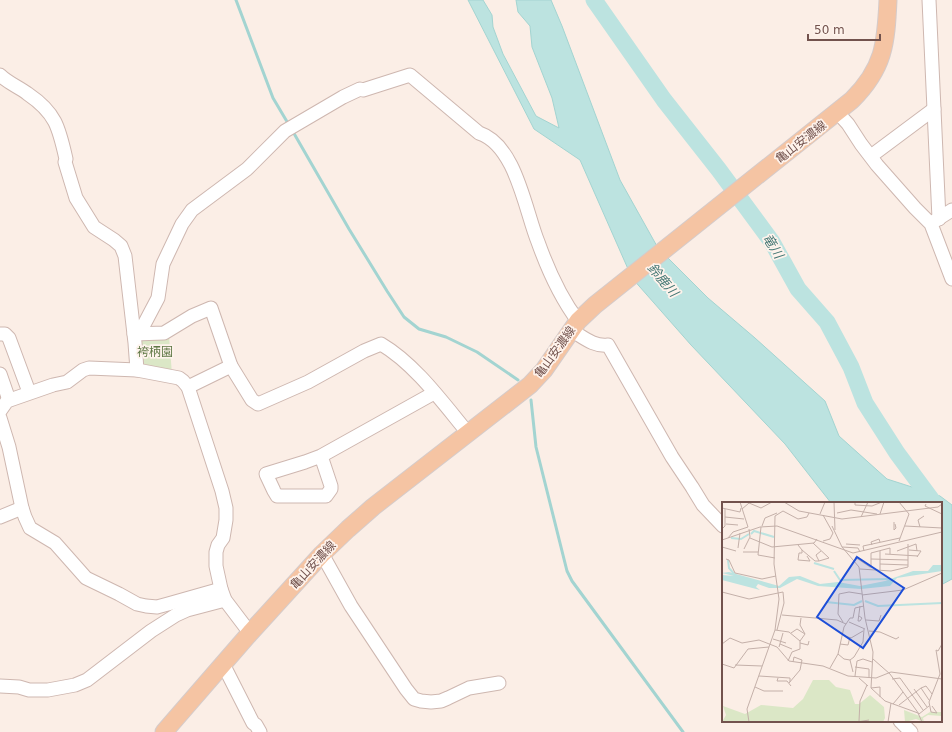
<svg xmlns="http://www.w3.org/2000/svg" width="952" height="732" font-family="'DejaVu Sans','Noto Sans JP',sans-serif">
	<rect width="100%" height="100%" fill="#fbeee6"/>
	<path fill="#dbe7c6" d="M169,336L172,374L141,365L139,346L142,337Z"/>
	<path fill="#bce3e0" stroke="#a3d4d1" d="M468,0H483L492,15L493,27L503,54L536,116L559,128L552,98L532,47L530,26L518,12L516,0H551L562,26L620,180L658,248L708,298L755,338L825,401L839,436L887,479L940,496L952,505V579L941,585V503H831L785,444L691,345L632,278L580,160L534,129Z"/>
	<g fill="none" stroke-linecap="round" stroke-linejoin="round">
		<g stroke="#a3d4d1" stroke-width="3">
			<path d="M236,0L273,98L289,125"/>
			<path d="M292,130L349,229L387,291L404,317L419,329L446,337L477,352L518,380"/>
			<path d="M531,400L536,447L567,571L572,581L683,732"/>
		</g>
		<path stroke="#bce3e0" stroke-width="17" d="M594,0L664,100L719,170L772,242L798,289L827,322L851,367L865,403L897,453L934,503"/>
		<g stroke="#ceb7b0" stroke-width="15">
			<g id="minor">
				<path d="M929,0L939,219"/>
				<path d="M0,75C8,83 19,87 28,94C56,113 59,128 66,159L65,162L76,198L94,227L114,240L121,246L125,256L135,343L137,370"/>
				<path d="M838,113L848,124L861,144L877,165L915,208L931,224L952,279"/>
				<path d="M871,156L934,109"/>
				<path d="M933,222L952,210"/>
				<path d="M571,330C583,337 594,347 608,345L672,457L692,487L703,505L723,526"/>
				<path d="M0,334H5L9,338L29,392"/>
				<path d="M134,334L164,333L192,316L211,308L231,366"/>
				<path d="M139,334L158,298L163,264L182,224L192,210L247,169L285,131L343,97L360,89L363,90L410,75L479,133C516,145 525,210 538,242C548,270 560,297 578,321"/>
				<path d="M0,374L9,400"/>
				<path d="M188,387L231,366L252,400L258,404L308,382L364,351L381,344C415,364 443,403 468,433"/>
				<path d="M0,411L7,401L53,385L67,382L83,370L89,368L137,370L179,378L183,381L188,387L222,491L226,508V520L223,538L218,545L216,552V566L221,589L225,600L250,633"/>
				<path d="M0,418L9,447L22,508L25,517L30,528L55,543L86,578L119,594L137,604L146,606L157,607L168,604L221,589"/>
				<path d="M321,456L331,486V489L326,496H277L274,491L266,474L305,462L321,456L434,393"/>
				<path d="M0,517L22,508"/>
				<path d="M322,554L351,606L406,689L414,699L421,701L431,702L441,701L448,698L469,688L499,683"/>
				<path d="M223,664L253,723L256,725L260,732"/>
				<path d="M0,686L19,687L29,690H48L75,685L87,680L151,631L176,615L187,610L225,600"/>
				<path d="M900,721L911,732"/>
			</g>
		</g>
		<g stroke="#d5cbca" stroke-width="19">
			<path id="major" d="M164,732L250,633L322,554L348,529L373,507L530,385L544,370L578,321L595,305L852,100C884,68 886,44 888,0"/>
		</g>
		<use href="#minor" stroke="#fff" stroke-width="13"/>
		<use href="#major" stroke="#f5c4a3" stroke-width="17"/>
	</g>
	<g text-anchor="middle" dominant-baseline="central" stroke-width="3.5" stroke-linejoin="round" paint-order="stroke">
		<g font-size="12" fill="#72524d" stroke="#fef3ec">
			<text transform="translate(801 142) rotate(-38)">亀山安濃線</text>
			<text transform="translate(555 352) rotate(-54)">亀山安濃線</text>
			<text transform="translate(313 565) rotate(-47)">亀山安濃線</text>
		</g>
		<g font-size="12" fill="#5f7845" stroke="#fef3ec">
			<text x="155" y="352">袴柄園</text>
		</g>
		<g font-size="13" font-style="italic" fill="#427673" stroke="#fef3ec">
			<text transform="translate(773 246) rotate(58)">竜川</text>
			<text transform="translate(663 280) rotate(50)">鈴鹿川</text>
		</g>
	</g>
	<g transform="translate(722 502)">
		<rect width="220" height="220" fill="#fbeee6"/>
		<path d="M91,178H107L114,185L128,188L133,202H137L148,193L162,205L163,216L161,220H0L4,213L1,204L23,212L39,203L71,206L81,197ZM182,208L200,215L208,210H220V214L206,213L201,216L202,220L194,217L183,220Z" fill="#dbe7c6"/>
		<path d="M211,63H220V69L175,76L168,84L139,87L96,84L75,77L58,86H47L36,82L34,85L38,88L0,78V73L12,74L0,71L7,70L57,84L67,75L78,74L98,82L116,80L138,84L163,79L191,69H206Z" fill="#bce3e0"/>
		<path fill="none" stroke="#bce3e0" stroke-width="2" d="M29,32L32,29L52,35M9,36L19,37L27,32M6,58L7,66L14,74M92,61L112,67M112,69L118,78L168,77M143,99L156,104L220,101M104,100L132,103L140,99"/>
		<path fill="none" stroke="#c4b0a9" stroke-width="1" d="M62,0L77,9L120,17L216,5L220,2M112,0L113,28M133,0V3L150,4L160,0M204,2L203,4L220,12M0,6L18,10L19,6M20,7L27,1L39,6L50,0M115,11L129,8L155,12M98,12L103,0M158,12L162,0M101,13L111,31L108,37L101,39M3,15L22,17M139,15L146,0M172,20V28L174,26L173,22M4,22L16,23M40,24L43,16L55,11M110,24L120,45M183,24L220,26M39,25L36,53L53,56M198,25L196,18L202,14M0,27L3,24V7M6,36L11,30L26,25L18,0M28,36L50,45L92,41L95,37M0,38L38,25L55,24L131,51L220,30M177,39L187,12L177,0M91,41L107,56L97,59M124,42L138,43M76,43L80,48V51H77L76,58L88,59L85,54M150,43L149,40L157,37L158,40M0,45L14,49M120,45L137,65L143,116L151,150L149,186L163,199L196,211L200,220M120,45L136,46L138,50M16,46L18,31M22,47L28,35L27,27M80,48L93,59H97L94,53L99,49M187,48L199,49L195,55M142,49L141,44L178,36M175,49L194,42L195,49M21,50H36M163,52L196,54M133,55L148,65M4,57L7,58L13,71L40,77L54,74M149,57L186,58M158,62L186,63M149,66V51L168,46V52M138,67L169,69L186,65V42M158,68V49M0,90L27,97L61,90L62,101L55,128M140,93L181,88L220,71M60,113L115,118L124,122M137,114L140,116L138,119H136L138,104M79,116L78,123L83,132M144,118L157,119L159,113M121,120L116,112L117,92L127,90L140,92M127,120L143,127M53,128L67,130L78,139M147,129L158,130L174,137L177,135M69,131L75,127L83,132M121,133L129,136L141,129M51,137L64,141M78,141L86,143L87,139M0,142L8,136L20,141L37,138L55,145L67,159L101,164L126,174L154,176L169,170L220,177M58,142L70,147M118,142L126,143L128,135M57,145L61,131M116,152L122,157L128,158L132,155L141,140L142,127M151,157L168,172L197,212L207,204M128,158L131,170M66,159L70,150L78,147V139L83,132M0,162L12,166L26,147L47,145M13,163L40,164M133,165L147,167V175M108,166L116,152L122,125L128,116H131L133,106L142,104M37,174L68,176V180M133,174L135,159L141,157L150,160M56,176L55,179H65L69,184M137,176L146,184M170,177L178,176L201,208M67,181L78,168L80,158L72,155L71,160M33,185L42,189H61M149,186L158,185V195M199,186L204,184L210,192M192,187L205,205M171,202L181,190M177,203L199,186L207,198M210,204L215,211L209,210L207,200L218,172L214,148L216,149L220,142M137,219L138,199L145,183M27,220L25,207L53,128L57,97L52,62L53,14L61,9L76,17L85,15L87,11M135,220L147,218M166,220L169,201"/>
		<path fill="#1d4ed8" fill-opacity="0.15" stroke="#1d4ed8" stroke-width="2" d="M135,55L182,86L141,146L95,115Z"/>
		<rect width="220" height="220" fill="none" stroke="#72524d" stroke-width="2"/>
	</g>
	<path d="M808 34v6h72v-6" fill="none" stroke="#72524d" stroke-width="2"/>
	<text x="814" y="34" font-size="12" fill="#72524d" stroke="#fef3ec" stroke-width="3" paint-order="stroke">50 m</text>
</svg>
